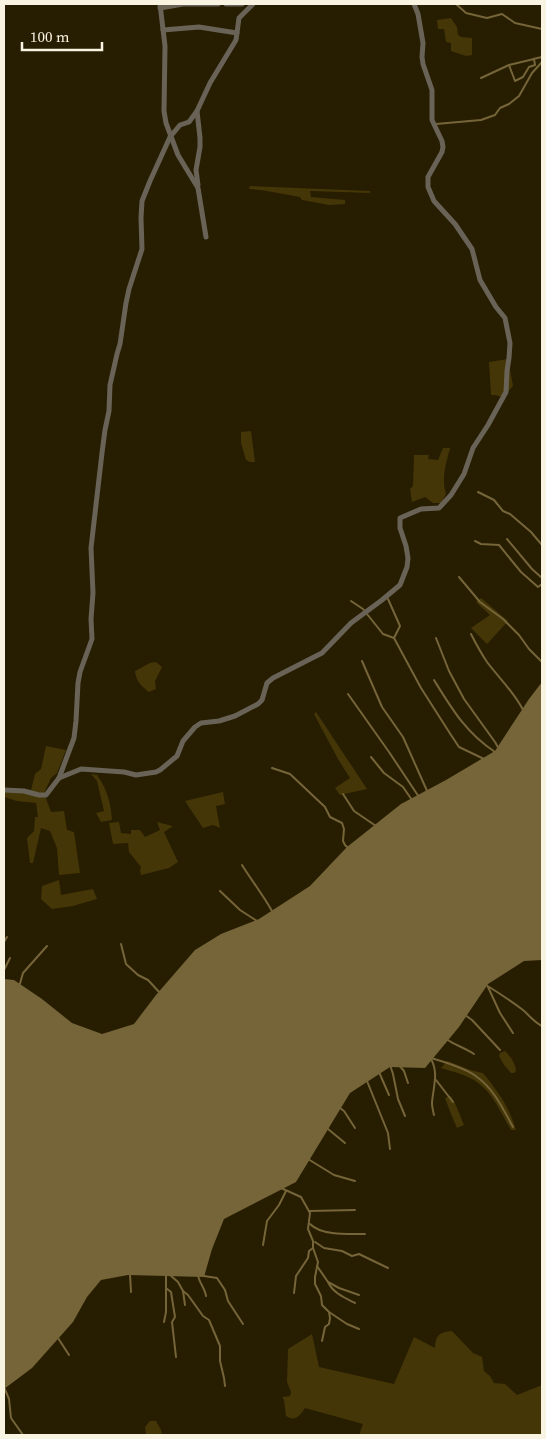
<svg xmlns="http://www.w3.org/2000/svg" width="546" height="1439" font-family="'Source Serif 4',serif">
	<rect width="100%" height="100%" fill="#271d01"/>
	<g fill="#443607">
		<path d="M451,18L457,27L458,35L461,37L472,38V55L466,56L451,51V43L446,42L444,29H438L437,20Z"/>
		<path d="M250,186L370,191V193L310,191L311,197L345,200V204L329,205L302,200L300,197L261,190L249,189Z"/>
		<path d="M508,359L513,386L503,397L495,395H491L489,362Z"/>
		<path d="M251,431L255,462H250L246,460L241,443V432Z"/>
		<path d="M443,448H450C446,464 441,478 446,494L441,503H433L425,497L412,502L410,489L413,486L414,455H429L428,459L438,460Z"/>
		<path d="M481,598L508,621L487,644L471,628L490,615L476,602Z"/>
		<path d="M156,662L162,667L155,681L156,689L149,692C141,686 136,681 135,671L150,663Z"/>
		<path d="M316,712L367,789L340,795L335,788L350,778L338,759L314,714Z"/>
		<path d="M46,746L66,750L57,773L51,778L44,793L51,812L64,811L67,830L74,832L80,873L59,875L57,848L50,831L41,828L33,863H30L27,838L34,831L35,817H38L36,803L17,801L4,797V788L31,790L35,774L41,769Z"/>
		<path d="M91,774L97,775C107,789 111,803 112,820L101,822L96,813L104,811L97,781Z"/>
		<path d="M223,792L225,804L216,806L220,828L213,825L203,828L185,801Z"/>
		<path d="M119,822L121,833L131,834V830H140L145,837L160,830L157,822L173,826L164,832L178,862L169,868L141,875L140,871L141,867L129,852L128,843L113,844L109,823Z"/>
		<path d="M59,880L61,895L93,889L97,899L73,906L52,909L41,899L42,886Z"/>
		<path d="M505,1051C511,1057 515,1062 516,1071L514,1073H511L504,1065L499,1056L500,1053Z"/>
		<path d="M447,1061C459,1065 470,1071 483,1073C497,1090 510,1108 516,1130H511C502,1115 493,1093 477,1082C467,1075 454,1072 441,1068Z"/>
		<path d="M451,1096C455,1101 461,1118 464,1125L457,1128L451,1114L445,1098Z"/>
		<path d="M452,1331L473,1353L482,1357L484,1371L490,1376L494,1383L505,1384L517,1395L542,1385V1435H359L363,1424L305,1408C300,1416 295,1422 286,1416L284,1400L282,1397L290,1396L291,1392L287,1382L288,1349L312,1334L319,1367L394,1384L414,1337L435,1348C436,1336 438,1332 452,1331Z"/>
		<path d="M150,1421H156L161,1430L162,1435H146L145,1427Z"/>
	</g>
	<path fill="#756539" d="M542,682V960L524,961L488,984L459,1027L425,1068L390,1067L350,1093L296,1182L224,1219L212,1249L204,1277L128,1275L101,1280L87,1297L73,1322L32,1368L4,1389V979L14,980L42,999L72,1023L102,1034L134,1024L156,995L195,950L221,934L259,919L310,886L347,847L401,804L446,780L495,751L529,699Z"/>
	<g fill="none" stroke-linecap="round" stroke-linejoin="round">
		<g stroke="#756539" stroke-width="2">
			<path d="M456,4L466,13L487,18L502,14L515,23L542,29"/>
			<path d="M533,59L542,57"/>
			<path d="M534,59L535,65L529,67L523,77L515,81L509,65Z"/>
			<path d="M481,78L509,65"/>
			<path d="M436,124L481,120L495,115L500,108L509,104L519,96L532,73L542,62"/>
			<path d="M478,492L494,500L503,511L510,514L531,532L542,545"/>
			<path d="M507,539L532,569L542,578"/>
			<path d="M475,541L481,544L499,545L521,572L538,587L542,584"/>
			<path d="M459,577L480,602L503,619L519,635L529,649L542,662"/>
			<path d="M388,599L400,626L394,638"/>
			<path d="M351,601L363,609L383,634L394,638L421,688L451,735L459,747L484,759"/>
			<path d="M471,634C476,644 481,653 487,662C499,678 514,692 523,710"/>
			<path d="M436,638L449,671L464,699L495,742L499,749"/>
			<path d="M362,661L382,707L403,737L428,793"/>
			<path d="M434,680C452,709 466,733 495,752"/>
			<path d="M348,694L389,752L419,797"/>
			<path d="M371,757L384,773L403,787L412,800"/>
			<path d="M272,768L290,774L325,807L330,817L342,823L344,829L343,841L345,845L348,848"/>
			<path d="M343,794L354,811L376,826"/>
			<path d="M242,865C252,881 263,895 272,911"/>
			<path d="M220,891L240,910L257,921"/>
			<path d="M4,942L7,937"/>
			<path d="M121,944L126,964L138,975L148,980L160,993"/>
			<path d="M4,970L10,958"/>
			<path d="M486,985C499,993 511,1001 523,1010C530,1016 534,1022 542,1026"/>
			<path d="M19,987L23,973L47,946"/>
			<path d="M488,987L500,1013L513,1033"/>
			<path d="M465,1015L472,1020L500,1050"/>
			<path d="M446,1039C455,1045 465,1048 474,1054"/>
			<path d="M431,1058C444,1062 466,1068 477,1077C494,1089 503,1109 513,1127"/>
			<path d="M431,1059C439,1073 433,1088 432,1103C432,1106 433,1111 434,1115"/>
			<path d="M390,1065L393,1074L398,1099L405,1116"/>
			<path d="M399,1065L404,1071L408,1083"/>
			<path d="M379,1072L389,1095"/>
			<path d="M436,1080L453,1102"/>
			<path d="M367,1081L388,1133L390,1149"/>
			<path d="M340,1108L344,1111L355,1128"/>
			<path d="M328,1129L345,1143"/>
			<path d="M308,1159L334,1175L355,1181"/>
			<path d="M281,1188L301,1197L310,1213L308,1229L313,1241V1248L318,1262L315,1277V1284L321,1296L322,1305L329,1312L330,1318L329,1324L325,1327L322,1341"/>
			<path d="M309,1211L355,1210"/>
			<path d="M310,1224C322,1236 349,1234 365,1234"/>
			<path d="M315,1242L324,1248L342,1251L352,1256L359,1254L388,1268"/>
			<path d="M263,1245L267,1221L279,1205L286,1191"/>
			<path d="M317,1266L328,1282L339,1288L359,1295"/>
			<path d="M130,1274L131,1292"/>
			<path d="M170,1275L178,1282L183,1291L188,1295L203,1316L209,1320L220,1346V1361L224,1378L225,1386"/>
			<path d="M198,1275C199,1283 205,1288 206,1296"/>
			<path d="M204,1276L217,1278L225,1290L228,1301L243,1324"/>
			<path d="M328,1282C333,1293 345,1298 355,1303"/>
			<path d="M166,1288L171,1292L175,1317L172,1322L176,1357"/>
			<path d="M183,1291L185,1305"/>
			<path d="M294,1293L296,1276L308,1258L309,1251L313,1248"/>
			<path d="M329,1312L347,1324L359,1329"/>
			<path d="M164,1322L166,1312V1274"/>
			<path d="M58,1338L69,1355"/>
			<path d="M4,1387L9,1399L11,1418L23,1435"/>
		</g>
		<g stroke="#686356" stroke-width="5">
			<path d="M160,4L165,46L164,111L166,123L178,155L198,188L206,237"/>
			<path d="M226,4H242"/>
			<path d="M160,8L183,4H218"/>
			<path d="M163,30L199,27L237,33"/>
			<path d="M197,111L200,138V147L196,170L198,185"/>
			<path d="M59,778L74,738L76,721L78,683L80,672L92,639L91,619L93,593L91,548L102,453L105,430L109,411L110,385L117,354L120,344L126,303L129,289L142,249L141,218L142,201L150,181L170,137L180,125L189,122L197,111L210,83L236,40L239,18L253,4"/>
			<path d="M4,790L24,791L39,795H46L59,778L81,769L124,772L136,775L156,772L160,770L177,756L183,741L195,727L201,723L219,721L235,716L258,704L262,700L267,683L273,678L322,653L351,623L382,600L400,585L407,567L408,558L406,546L400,528V518L421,509L439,508L451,495L464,474L473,448L488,425L506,392L507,371L509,358L510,343L505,318L496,307L480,280L472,249L455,224L434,201L428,187V177L442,152L443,147L442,141L432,120V90L423,64L422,57L423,43L418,14L414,4"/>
		</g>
	</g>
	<rect width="546" height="1439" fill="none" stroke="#f9f3e2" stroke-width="10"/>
	<path d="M22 42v8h80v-8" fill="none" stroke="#f9f3e2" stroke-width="2.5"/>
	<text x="30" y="42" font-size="15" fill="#f9f3e2" stroke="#271d01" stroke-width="4" paint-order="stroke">100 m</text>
</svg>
